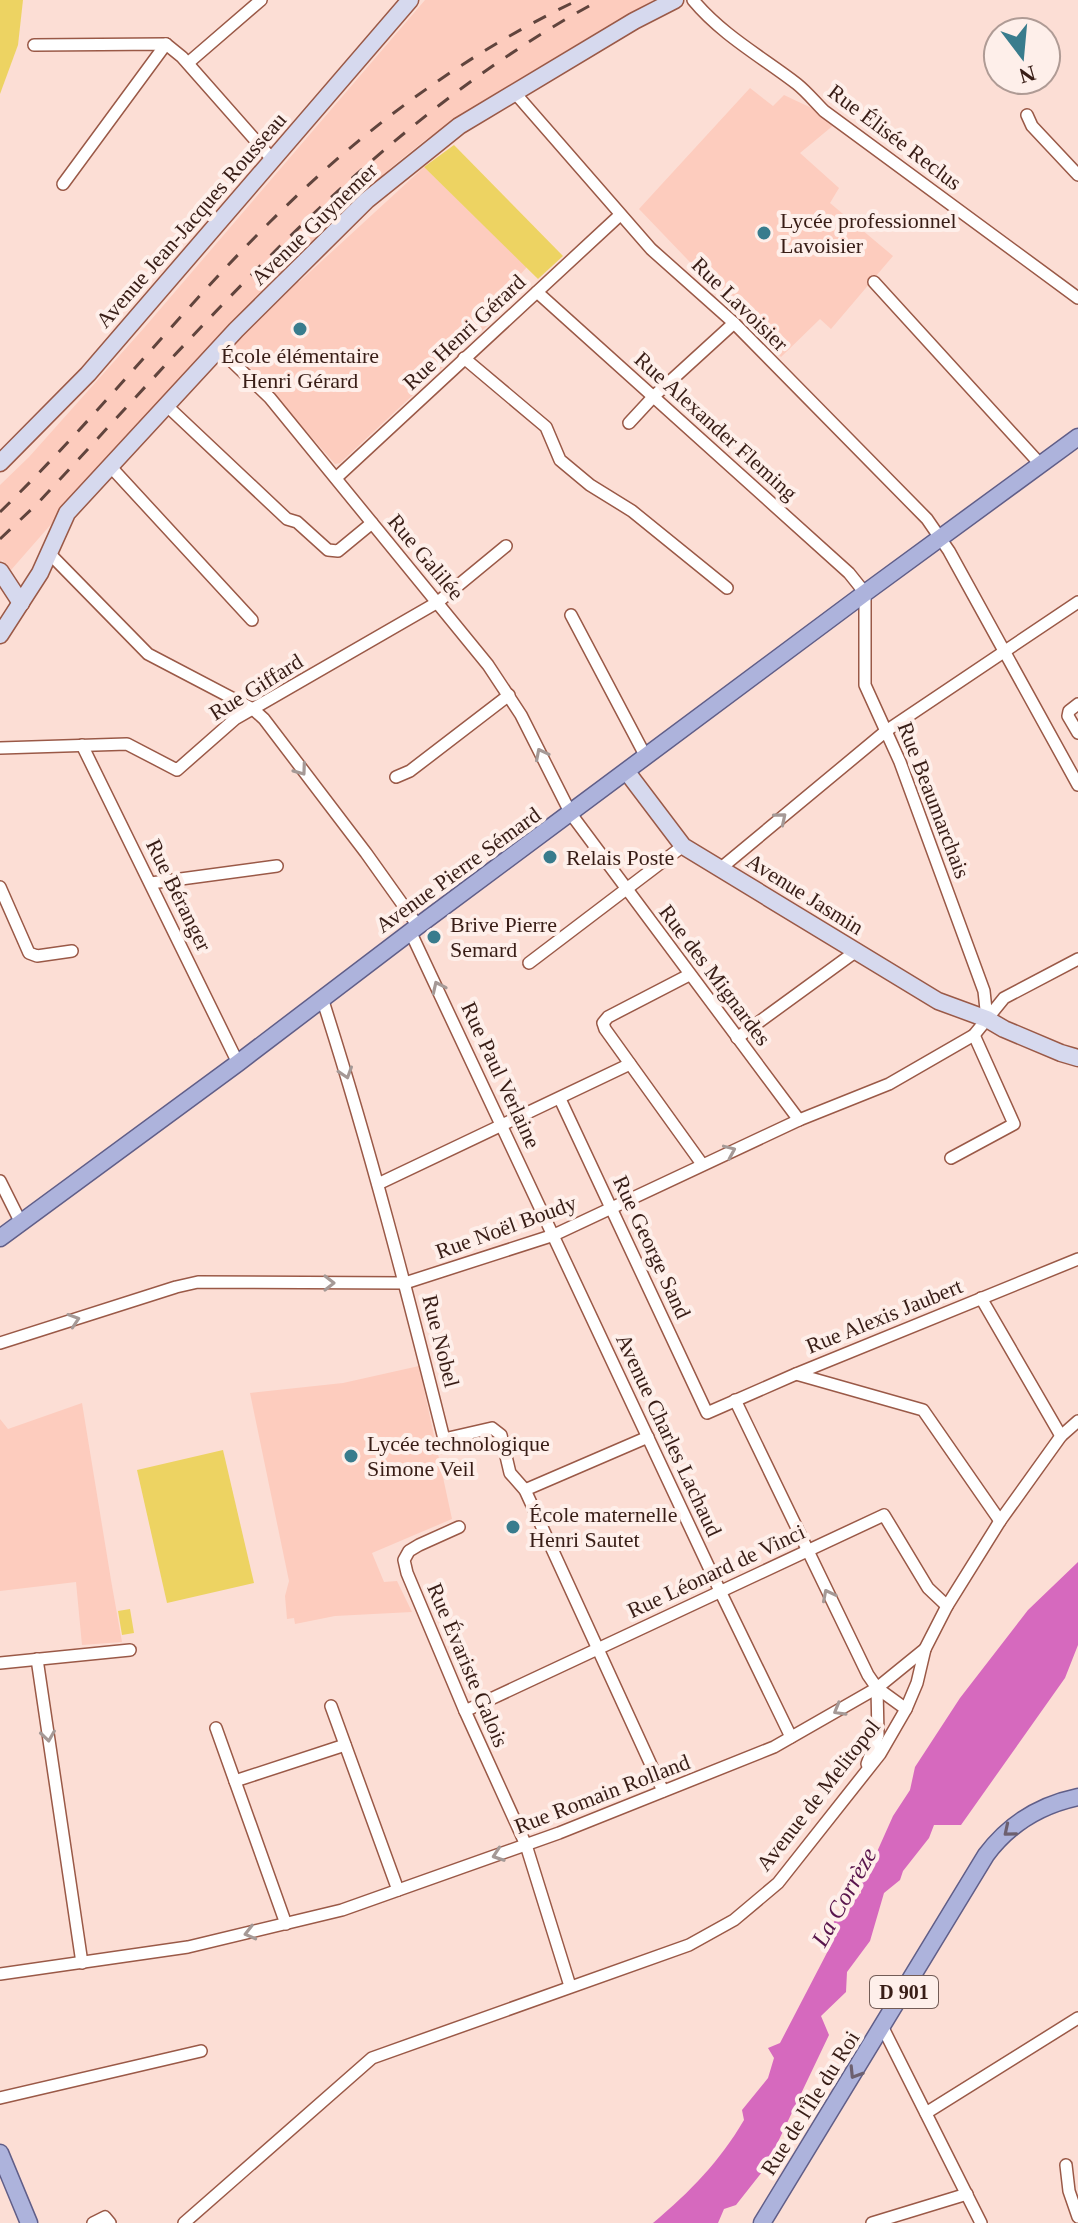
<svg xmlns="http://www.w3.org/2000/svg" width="1078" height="2223" font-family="Georgia,serif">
	<rect width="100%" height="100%" fill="#fcded5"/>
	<g fill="#fdccbe">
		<path d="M425,0H660L620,18L469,110L424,141L393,166L287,264L152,409L11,570L2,560L0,562V485L29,457L144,328Z"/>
		<path d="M750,88L773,106L784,95L820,112L835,124L800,153L839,188L830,203L893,256L831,329L820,319L781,357L639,209Z"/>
		<path d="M424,167L527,267L486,313L492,321L487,326L340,463L335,464L231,346L265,309L271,308L287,293V287L295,279L299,282Z"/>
		<path d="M419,1366L452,1519L372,1553L384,1582L397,1581L412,1612L335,1616L295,1624L294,1618L287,1619L285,1596L289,1581L250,1393L343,1383Z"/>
		<path d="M82,1403L111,1580L122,1642L82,1645L76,1582L0,1591V1419L8,1429Z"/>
	</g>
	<g fill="#edd362">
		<path d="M0,0H23L18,45L0,94Z"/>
		<path d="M454,145L563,256L538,279L424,167Z"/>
		<path d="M223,1450L254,1583L167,1603L137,1470Z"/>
		<path d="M130,1609L134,1633L122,1635L118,1611Z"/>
	</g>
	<path fill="#d669be" d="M1078,1562V1645L1065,1678L961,1825H934L929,1838L903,1871L900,1880L884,1893L870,1941L847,1972L846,1992L821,2016L829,2035L766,2167L736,2205L724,2209L718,2223H653C690,2192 720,2161 744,2120L742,2110L768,2078L774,2058L768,2048L780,2043L831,1945L826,1933L845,1906L861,1893L862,1869L872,1863L893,1816L910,1790L915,1767L960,1698L1028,1610Z"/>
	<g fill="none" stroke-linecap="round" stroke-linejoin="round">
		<g stroke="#9a5947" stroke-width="14">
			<g id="street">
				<path d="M693,0C722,35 762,57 797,84C807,92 815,102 824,111L1078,298"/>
				<path d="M34,45L166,44L182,57L272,159"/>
				<path d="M188,63L261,0"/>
				<path d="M515,93L651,249L734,323L927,519L949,551L1078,785"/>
				<path d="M1027,115L1032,126L1078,175"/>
				<path d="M63,184L166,44"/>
				<path d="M874,282L1041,465"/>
				<path d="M537,292L849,573L865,593V685L900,762L984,991L987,1019"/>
				<path d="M219,349L270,398L488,665L521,715L571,814L799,1120"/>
				<path d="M464,358L546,427L560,460L590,485L632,511L727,588"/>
				<path d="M166,405L287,519L297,522L328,550L338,551L372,523"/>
				<path d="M629,423L654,396L734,323"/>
				<path d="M110,466L252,620"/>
				<path d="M336,478L620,215"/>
				<path d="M49,553L148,654L253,709L264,719L366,853L418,926"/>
				<path d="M571,615L646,757"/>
				<path d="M1078,704L1069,711L1068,716L1078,733"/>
				<path d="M82,745L238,1063"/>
				<path d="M0,748L127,744L177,770L235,719L438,602L506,546"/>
				<path d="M396,777L410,771L509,695"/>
				<path d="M721,868L886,731L1078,602"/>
				<path d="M151,883L277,866"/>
				<path d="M0,887L29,953L37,956L72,951"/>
				<path d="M410,931L720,1591L791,1737"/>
				<path d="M529,963L683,846"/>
				<path d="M689,975L608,1017L603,1023L605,1029L702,1164"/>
				<path d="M322,998C369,1144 407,1291 444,1439L492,1428L501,1435L510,1473L525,1490L663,1791"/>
				<path d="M737,1038L855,952"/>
				<path d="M560,1099L707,1413L796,1374L1078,1259"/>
				<path d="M951,1158L1014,1124L974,1035"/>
				<path d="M0,1181L21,1223"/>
				<path d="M378,1184L630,1064"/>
				<path d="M981,1298L1061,1436"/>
				<path d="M0,1343L176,1287L198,1282L405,1283L554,1235L799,1120L889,1084L974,1035L1004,998L1078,959"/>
				<path d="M796,1374L923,1410L1000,1521"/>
				<path d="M735,1400L868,1675L877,1688L906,1709"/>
				<path d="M525,1490L648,1437"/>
				<path d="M459,1527L419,1545L409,1551L404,1560L407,1573L465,1711L526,1845L570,1986"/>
				<path d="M37,1659L82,1963"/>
				<path d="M0,1663L130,1650"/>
				<path d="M331,1706L398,1890"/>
				<path d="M465,1711L884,1515L928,1588L947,1606"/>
				<path d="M216,1728L286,1924"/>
				<path d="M867,1764L878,1735L877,1688"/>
				<path d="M235,1781L345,1745"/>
				<path d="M0,1974L188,1947L342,1910L559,1833L774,1747L877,1688L925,1649L947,1606L1000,1521L1061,1436L1078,1421"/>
				<path d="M883,2028L981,2223"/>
				<path d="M0,2098L201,2051"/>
				<path d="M926,2113L1078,2018"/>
				<path d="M1066,2165L1069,2191L1078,2217"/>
				<path d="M93,2223L105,2217L110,2223"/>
				<path d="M184,2223L372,2058L689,1945L734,1920L778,1883L880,1754L906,1709L917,1683L925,1649"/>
				<path d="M872,2223L967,2194"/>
			</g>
		</g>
		<g stroke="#9a5947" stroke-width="19">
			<g id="secondary">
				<path d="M0,463L88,374L410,0"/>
				<path d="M0,571L21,603"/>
				<path d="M0,635L40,573L67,513L236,330L367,200L459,126L634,21L675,0"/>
				<path d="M627,772L683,846L938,1001L987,1019L1004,1029L1061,1053L1078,1058"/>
			</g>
		</g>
		<g stroke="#605e88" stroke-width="19">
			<g id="primary">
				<path d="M0,1238L238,1063L418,926L865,593L1078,437"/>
				<path d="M0,2153L29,2223"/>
				<path d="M762,2223L986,1855C1009,1824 1040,1805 1078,1797"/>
			</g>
		</g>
		<use href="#street" stroke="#fff" stroke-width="11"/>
		<use href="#secondary" stroke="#d6d9ee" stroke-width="16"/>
		<use href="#primary" stroke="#adb3dc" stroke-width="16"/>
		<g stroke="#60443d" stroke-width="3" stroke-dasharray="14 14" stroke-linecap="butt">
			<path d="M0,512C106,409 196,290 304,189C384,114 473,51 572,3"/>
			<path d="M0,539L37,504C210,319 373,122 600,0"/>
		</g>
	</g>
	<defs><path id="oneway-chevron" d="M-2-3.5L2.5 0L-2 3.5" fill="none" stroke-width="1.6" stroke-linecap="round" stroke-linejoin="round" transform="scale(2)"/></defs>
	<g stroke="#a59996">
		<use href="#oneway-chevron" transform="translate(541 754) rotate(-117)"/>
		<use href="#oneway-chevron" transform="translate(301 770) rotate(54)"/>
		<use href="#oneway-chevron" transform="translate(781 818) rotate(-40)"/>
		<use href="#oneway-chevron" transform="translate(438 987) rotate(-115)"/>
		<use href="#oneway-chevron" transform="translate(346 1073) rotate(72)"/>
		<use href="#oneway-chevron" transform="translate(730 1151) rotate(-24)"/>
		<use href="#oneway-chevron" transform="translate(329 1283)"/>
		<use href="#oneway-chevron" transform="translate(74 1320) rotate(-18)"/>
		<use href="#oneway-chevron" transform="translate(828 1595) rotate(-117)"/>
		<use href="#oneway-chevron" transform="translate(839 1710) rotate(150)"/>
		<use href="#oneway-chevron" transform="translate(48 1736) rotate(82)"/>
		<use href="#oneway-chevron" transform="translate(498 1855) rotate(161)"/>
		<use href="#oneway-chevron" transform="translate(250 1933) rotate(166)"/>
	</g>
	<g stroke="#6d606f">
		<use href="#oneway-chevron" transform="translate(1009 1831) rotate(140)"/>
		<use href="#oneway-chevron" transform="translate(855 2073) rotate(122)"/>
	</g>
	<g fill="#397c8d" stroke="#feefea" stroke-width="3">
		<circle cx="764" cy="233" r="8"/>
		<circle cx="300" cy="329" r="8"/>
		<circle cx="550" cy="857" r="8"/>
		<circle cx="434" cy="937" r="8"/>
		<circle cx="351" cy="1456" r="8"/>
		<circle cx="513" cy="1527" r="8"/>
	</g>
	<g text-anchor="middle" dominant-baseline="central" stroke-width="8" stroke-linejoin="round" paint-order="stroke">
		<rect fill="#feefea" stroke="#735c56" stroke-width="2" x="870" y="1976" width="68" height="32" rx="6"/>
		<g font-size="20" font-weight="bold" fill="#381d16">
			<text x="904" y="1992">D 901</text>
		</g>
		<g font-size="22" fill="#381d16" stroke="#feefea">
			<text transform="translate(895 137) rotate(37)">Rue Élisée Reclus</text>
			<text transform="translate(191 220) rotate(-49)">Avenue Jean-Jacques Rousseau</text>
			<text transform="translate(314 224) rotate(-44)">Avenue Guynemer</text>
			<text transform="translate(740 304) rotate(44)">Rue Lavoisier</text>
			<text transform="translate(464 332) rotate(-43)">Rue Henri Gérard</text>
			<text transform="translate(716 426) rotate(42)">Rue Alexander Fleming</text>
			<text transform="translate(426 557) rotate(50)">Rue Galilée</text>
			<text transform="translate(256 687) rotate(-32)">Rue Giffard</text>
			<text transform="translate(934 800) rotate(69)">Rue Beaumarchais</text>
			<text transform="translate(458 870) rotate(-36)">Avenue Pierre Sémard</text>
			<text transform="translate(805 894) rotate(32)">Avenue Jasmin</text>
			<text transform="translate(179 895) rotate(64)">Rue Béranger</text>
			<text transform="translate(715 975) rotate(53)">Rue des Mignardes</text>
			<text transform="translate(501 1075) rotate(65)">Rue Paul Verlaine</text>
			<text transform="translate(506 1227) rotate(-20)">Rue Noël Boudy</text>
			<text transform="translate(652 1247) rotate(65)">Rue George Sand</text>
			<text transform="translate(884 1316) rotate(-22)">Rue Alexis Jaubert</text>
			<text transform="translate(441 1341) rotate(76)">Rue Nobel</text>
			<text transform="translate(669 1435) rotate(65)">Avenue Charles Lachaud</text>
			<text transform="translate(716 1571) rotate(-25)">Rue Léonard de Vinci</text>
			<text transform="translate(468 1665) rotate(67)">Rue Évariste Galois</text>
			<text transform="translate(602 1794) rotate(-21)">Rue Romain Rolland</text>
			<text transform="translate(818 1795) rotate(-52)">Avenue de Melitopol</text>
			<text transform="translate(810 2103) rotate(-58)">Rue de l'Île du Roi</text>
		</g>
		<g font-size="22" fill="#381d16" stroke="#feefea" text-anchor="start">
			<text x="780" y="220">Lycée professionnel<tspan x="780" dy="25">Lavoisier</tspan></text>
			<text x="300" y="355" text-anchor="middle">École élémentaire<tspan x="300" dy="25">Henri Gérard</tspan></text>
			<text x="566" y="857">Relais Poste</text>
			<text x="450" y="924">Brive Pierre<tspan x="450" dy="25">Semard</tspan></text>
			<text x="367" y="1443">Lycée technologique<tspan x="367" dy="25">Simone Veil</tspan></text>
			<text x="529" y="1514">École maternelle<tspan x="529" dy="25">Henri Sautet</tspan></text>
		</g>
		<g font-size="24" font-style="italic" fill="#58144c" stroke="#feefea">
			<text transform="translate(844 1897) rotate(-61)">La Corrèze</text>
		</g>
	</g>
	<g transform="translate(1022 56) rotate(164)"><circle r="38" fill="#feefea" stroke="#af9b95" stroke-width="2"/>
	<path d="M0-6L14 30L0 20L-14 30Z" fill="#397c8d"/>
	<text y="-12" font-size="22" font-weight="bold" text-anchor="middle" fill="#381d16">N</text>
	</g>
</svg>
